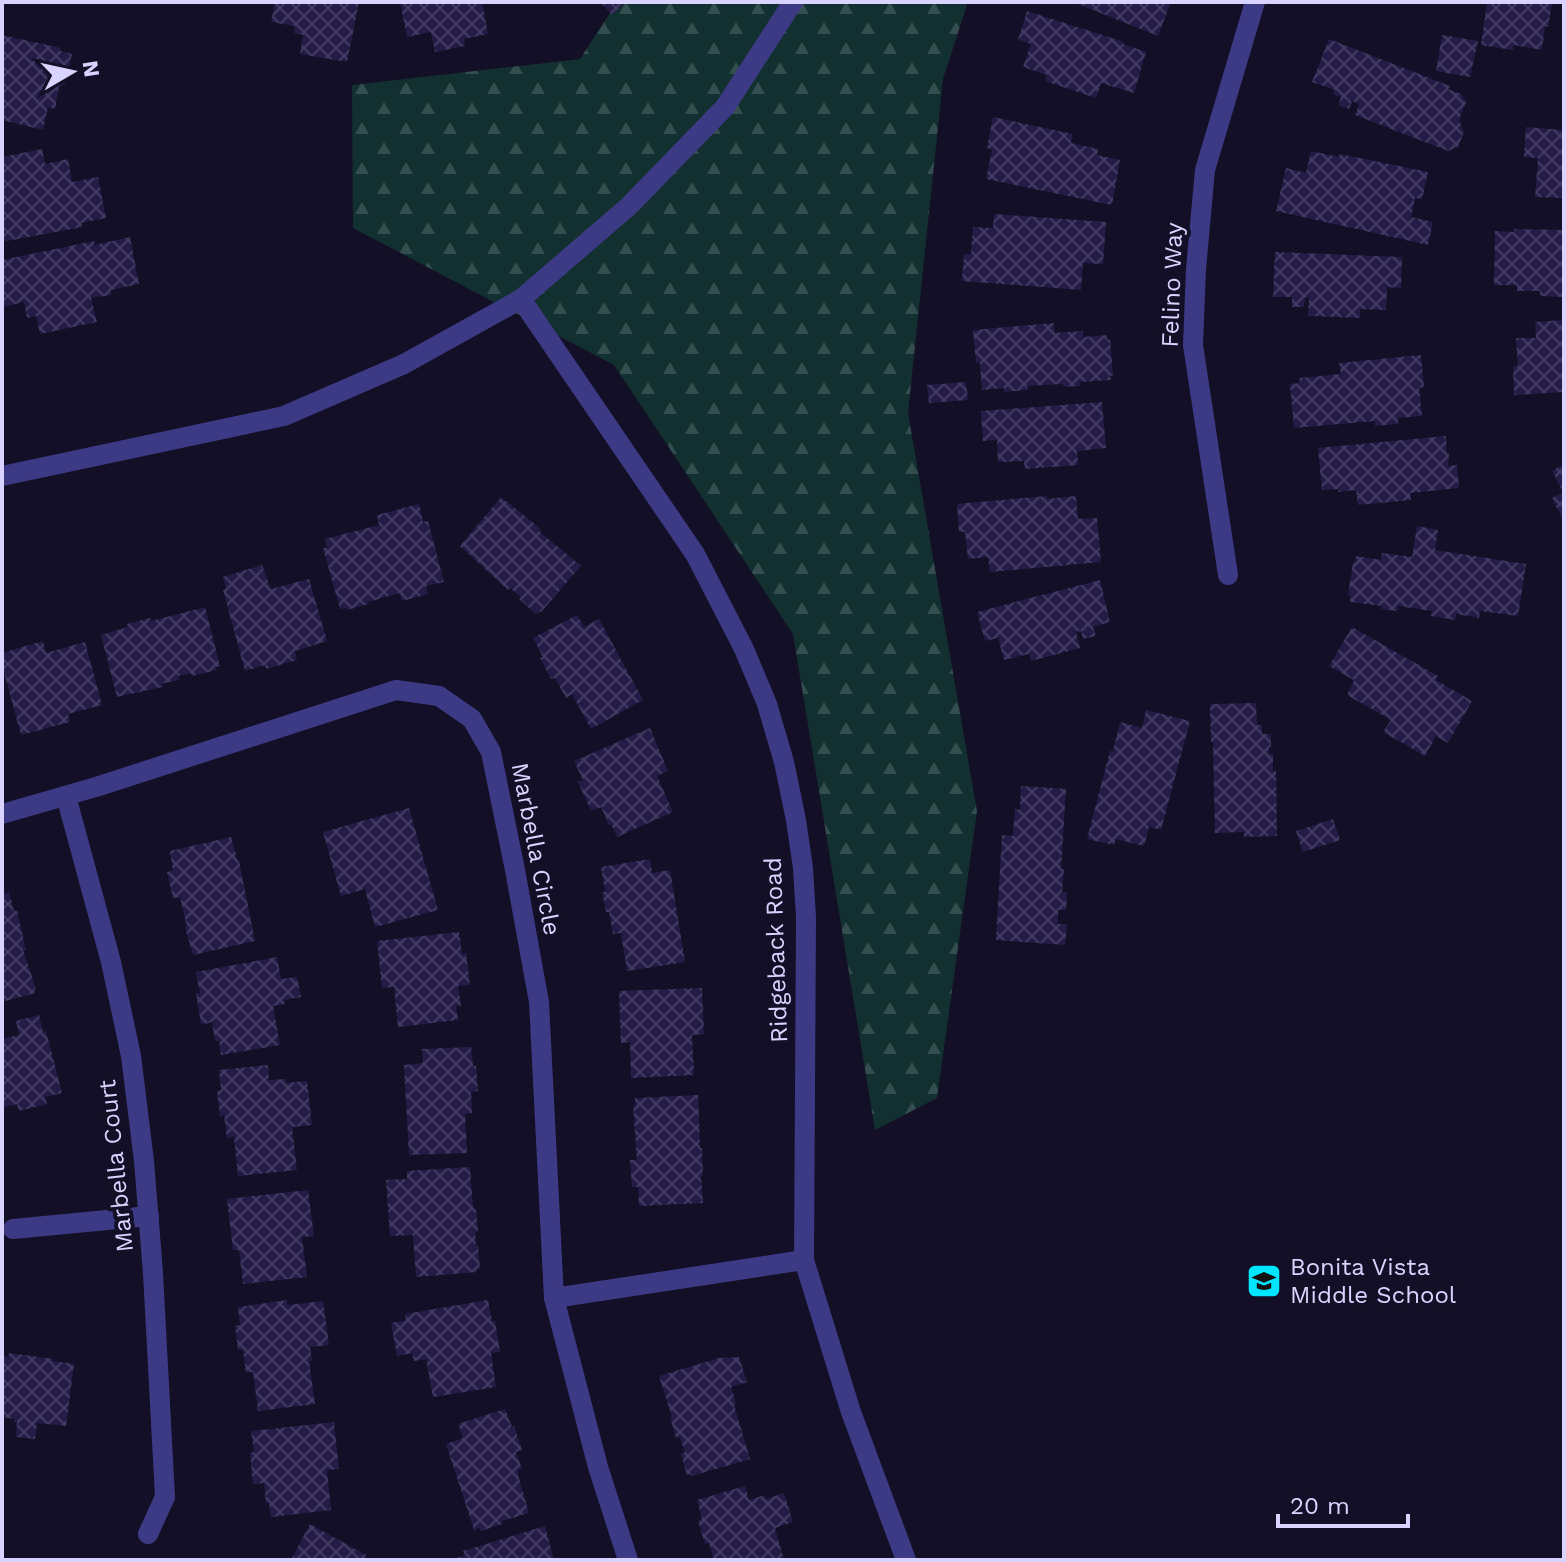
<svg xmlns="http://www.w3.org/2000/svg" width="1566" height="1562" font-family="'Work Sans',sans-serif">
	<defs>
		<pattern id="forest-firs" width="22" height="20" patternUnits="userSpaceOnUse" patternTransform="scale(2)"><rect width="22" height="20" fill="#12302f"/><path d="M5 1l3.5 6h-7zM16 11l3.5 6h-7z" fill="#344d4e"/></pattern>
		<pattern id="building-cross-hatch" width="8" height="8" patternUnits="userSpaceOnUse" patternTransform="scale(2)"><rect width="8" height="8" fill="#241b47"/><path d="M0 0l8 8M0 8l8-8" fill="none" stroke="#433b63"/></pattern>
	</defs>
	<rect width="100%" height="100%" fill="#130f26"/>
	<path fill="url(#forest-firs)" d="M617,2H968L943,79L908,413L977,811L937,1098L875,1130L793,634L614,365L353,228L352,85L580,59Z"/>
	<g fill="url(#building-cross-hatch)">
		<path d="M275,2H359L347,62L300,54L303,35L294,33L295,26L271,22Z"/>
		<path d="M400,2H482L488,34L464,39L465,46L435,52L431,32L407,37Z"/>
		<path d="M600,2H625L612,15Z"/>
		<path d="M1073,2H1171L1158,36Z"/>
		<path d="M1487,2H1549L1552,4L1548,27L1545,26L1542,50L1514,45L1513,50L1481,45Z"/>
		<path d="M1027,11L1124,42L1123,44L1146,52L1134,93L1101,83L1096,98L1045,81L1047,75L1023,67L1031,44L1018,40Z"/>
		<path d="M2,35L61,48L60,51L72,54L65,84L59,87L55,109L48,107L43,130L2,120Z"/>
		<path d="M1442,35L1478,41L1470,77L1436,71Z"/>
		<path d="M1329,39L1450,86L1448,89L1461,94L1466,102L1459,120L1464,132L1458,147L1448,151L1355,115L1359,104L1352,101L1349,109L1338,105L1341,97L1333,94L1335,90L1312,82Z"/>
		<path d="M993,117L1073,134L1071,143L1098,149L1097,155L1120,160L1112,205L986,179L992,150L987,148Z"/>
		<path d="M1526,127L1564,130V189H1562V198L1535,197L1538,158L1524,157Z"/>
		<path d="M42,149L45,164L68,159L72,182L98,177L106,218L81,223L82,227L2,242V157Z"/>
		<path d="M1311,151L1339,157L1340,154L1428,172L1422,199L1415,198L1411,217L1433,222L1428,245L1276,211L1286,168L1306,173Z"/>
		<path d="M994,214L1106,222L1103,264L1083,263L1081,290L962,281L964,254H971L973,227L993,228Z"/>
		<path d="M1514,229L1564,230L1563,297L1540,296V291H1517V285H1494L1495,231L1514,232Z"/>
		<path d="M130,237L139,284L111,290V295L91,298L97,322L40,334L36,316L27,318L24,302L2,307V260L94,241L95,245Z"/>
		<path d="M1275,252L1402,257L1401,288L1387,287L1386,310L1360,309V318L1308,316L1309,298L1305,297L1304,307H1292V297H1273Z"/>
		<path d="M1564,320V392L1514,395L1513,367L1518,366L1516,338H1536L1535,322Z"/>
		<path d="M1054,323L1055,333L1083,331V337L1107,335V340L1110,339L1113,375L1110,376L1111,380L1079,382L1080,386L1063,387V384L1027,386L1028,390L1004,392V388L982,390L980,362L976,363L973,330Z"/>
		<path d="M1421,355L1424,387L1419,388L1422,416L1398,418V424L1375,426V421L1294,428L1290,384L1300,383L1299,378L1341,374L1339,363Z"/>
		<path d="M966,382L968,400L929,403L927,385Z"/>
		<path d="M1102,402L1106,448L1077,451L1078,465L1025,469L1024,461L998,462L997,440L983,441L981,411Z"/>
		<path d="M1446,436L1447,453L1449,454L1448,466L1457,465L1459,488L1410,493L1411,500L1358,505L1356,490L1338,492L1339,489L1322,490L1318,448Z"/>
		<path d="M1564,464V522L1552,498L1563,492L1552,471Z"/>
		<path d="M1047,496V499L1076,496L1078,519L1097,518L1101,562L990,572L988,557L968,559L965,532H959L957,504Z"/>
		<path d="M501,497L541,529L539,531L581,566L541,612L540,611L536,614L519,599L521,597L510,588L508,590L460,546Z"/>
		<path d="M419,504L423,522L428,521L444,582L426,586L428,594L402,601L400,593L368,602L369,604L347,610V608L340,609L323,548H327L325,539L379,525L377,515Z"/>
		<path d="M1417,526L1438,530L1435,550L1526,564L1518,616L1480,611L1479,618L1456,614L1455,620L1431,616L1432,611L1398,606L1397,611L1381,609L1382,606L1350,602L1351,596L1348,595L1353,562H1355L1356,556L1381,560L1382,553L1412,557Z"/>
		<path d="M262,565L271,589L309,579L327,641L295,651L297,660L266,669L265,665L245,671L223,590L226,588L223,577Z"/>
		<path d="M1100,580L1110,622L1093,627L1096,636L1083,639L1081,631L1076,632L1080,648L1031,661L1029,654L1004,660L998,638L985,641L977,612Z"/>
		<path d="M205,607L220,666L216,667L217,670L192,676L191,673L178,676L179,680L161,684L162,687L117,697L101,635L128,627L127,624L150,618L151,621Z"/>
		<path d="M577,615L584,627L599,619L643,700L591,729L572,694L566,698L555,678L551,679L540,658L543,657L533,638Z"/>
		<path d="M1352,627L1438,676L1436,680L1472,701L1448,743L1436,736L1425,756L1383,732L1391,720L1347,695L1354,680L1329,666Z"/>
		<path d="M43,641L46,653L85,642L102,705L68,714L70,722L21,735L2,665V653Z"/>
		<path d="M1256,703L1257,725H1262V734H1271V747H1269V754H1273V771H1276L1277,836L1244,837V832L1215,833L1213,742H1211L1210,704Z"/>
		<path d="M1146,710L1190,721L1161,830L1149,827L1144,846L1116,839L1114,845L1087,839L1110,751H1113L1120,722L1142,728Z"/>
		<path d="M650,728L668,771L657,776L673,812L617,837L611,824L609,825L601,807L591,811L578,782L583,780L574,761Z"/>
		<path d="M1021,786L1066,789L1061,869H1064L1062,892H1067L1066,910H1058V924H1067L1065,945L996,940L1002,835L1013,836L1015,809L1020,810Z"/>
		<path d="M409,808L438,910L375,927L365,889L341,896L323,832Z"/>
		<path d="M1333,819L1340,840L1303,852L1296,831Z"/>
		<path d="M231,837L238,862L239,861L255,941L193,955L185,927H187L180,897L173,898L167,872L173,871L170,851Z"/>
		<path d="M650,859L652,873L670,870L685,962L627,971L621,933L613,934L609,912H606L602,892H605L601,867Z"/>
		<path d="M9,892L14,911H17L26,950H23L36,989H34L35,993L2,1002V894Z"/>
		<path d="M459,932L462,954L466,953L470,985L458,986L461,1006H456L458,1020L398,1027L394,987L382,988L377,941Z"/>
		<path d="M277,957L281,979L297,977L301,997L284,1000L285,1004L273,1006L280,1045L221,1055L219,1041H215L212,1022L201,1025L196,993H200L196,972Z"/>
		<path d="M702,988L704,1034L692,1035L694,1075L631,1078L630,1042L621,1043L619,991Z"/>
		<path d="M39,1015L43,1032L46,1031L62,1093L45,1097L47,1104L19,1111L17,1104L2,1108V1039L19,1035L16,1021Z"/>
		<path d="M471,1047L473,1066H476L478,1091L471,1092L472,1113L465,1114L467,1153L409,1155L404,1065L423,1063L422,1049Z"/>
		<path d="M268,1065L269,1080L286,1079V1083L307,1081L312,1125L292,1127L297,1170L238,1176L234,1136L227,1138L224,1115L220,1116L217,1091L221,1090L219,1070Z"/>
		<path d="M698,1095L700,1148H702L703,1176H701L703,1203L639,1206L638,1187H632L630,1160H637L633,1105L635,1106V1098Z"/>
		<path d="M470,1167L473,1208L476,1209L478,1231L475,1232L476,1246H478L480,1269H477V1272L416,1277L413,1235L390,1236L386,1180L407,1179V1171Z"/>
		<path d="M308,1190L314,1236L302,1237L307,1277L243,1284L239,1250H233L227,1199Z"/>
		<path d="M287,1300V1305L323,1301L329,1345L310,1347L312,1361H309L315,1404L258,1411L253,1372L246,1373L243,1350H238L235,1326L240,1325L238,1307Z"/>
		<path d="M488,1300L492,1321H495L500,1352L491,1353L496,1387L433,1397L426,1359L414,1361L412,1353L397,1356L391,1323L406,1320L405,1314Z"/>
		<path d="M9,1353L53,1359V1361L74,1364L66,1426L37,1423L35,1439L16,1437L17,1422H14L15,1419L2,1417V1356L8,1357Z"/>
		<path d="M739,1357L747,1382L731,1387L736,1404L734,1405L750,1459L692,1476L691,1474L687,1475L681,1454L685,1452L680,1437L676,1438L670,1417H672L659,1376L719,1358Z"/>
		<path d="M505,1409L512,1427L514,1426L522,1450L516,1452L522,1469L518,1470L519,1475H518L529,1513L502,1521V1524L481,1531L479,1528L474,1530L446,1444L463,1438L458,1424Z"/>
		<path d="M334,1422L339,1469L327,1470L331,1510L271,1517L269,1503H266L264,1483L253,1484L250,1453L254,1452L251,1431Z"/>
		<path d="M745,1486L749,1500L765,1495L766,1499L784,1493L793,1522L775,1528L784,1560H714L709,1543L705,1544L698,1521L702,1519L697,1500Z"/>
		<path d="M310,1524L366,1555L365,1557L371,1560H291Z"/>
		<path d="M545,1526L554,1560H451L465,1555L463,1551Z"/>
	</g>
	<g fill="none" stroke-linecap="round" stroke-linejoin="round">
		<g stroke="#3d3a85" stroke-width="20">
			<path d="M1228,575L1193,345L1196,269L1205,170L1255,2"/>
			<path d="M66,796L111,962L131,1056L144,1161L153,1273L165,1497L148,1534"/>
			<path d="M2,814L96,787L396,690L439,696L472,719L491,752L515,870L539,1002L554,1298L598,1467L628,1560"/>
			<path d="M13,1229L149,1216"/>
			<path d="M554,1298L804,1260"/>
		</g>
		<g stroke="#3d3a85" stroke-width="20">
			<path d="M521,299L695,554L744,649L767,704L784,762L796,820L803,868L806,917L804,1260L851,1412L906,1560"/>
			<path d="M2,476L284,416L404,364L521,299L629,206L725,107L793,2"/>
		</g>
	</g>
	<defs>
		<g id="school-square" transform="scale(1.8)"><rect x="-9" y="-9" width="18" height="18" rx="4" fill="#00e5ff" stroke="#130f26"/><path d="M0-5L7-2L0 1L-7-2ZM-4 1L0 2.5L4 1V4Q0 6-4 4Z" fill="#111"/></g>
	</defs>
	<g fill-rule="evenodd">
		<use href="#school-square" x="1264" y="1281"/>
	</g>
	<g text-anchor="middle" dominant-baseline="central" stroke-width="8" stroke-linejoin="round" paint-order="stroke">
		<g font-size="24" fill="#d9d4ff" stroke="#130f26">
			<text transform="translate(1172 285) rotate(-88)">Felino Way</text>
			<text transform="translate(536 849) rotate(79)">Marbella Circle</text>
			<text transform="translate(776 950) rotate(-92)">Ridgeback Road</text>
			<text transform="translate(116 1166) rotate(-96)">Marbella Court</text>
		</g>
		<g font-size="24" fill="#d9d4ff" stroke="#130f26" text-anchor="start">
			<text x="1290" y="1267">Bonita Vista<tspan x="1290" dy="28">Middle School</tspan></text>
		</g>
	</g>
	<rect width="1566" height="1562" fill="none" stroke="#d9d4ff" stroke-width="8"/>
	<g transform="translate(72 72) rotate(81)" stroke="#130f26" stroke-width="6" paint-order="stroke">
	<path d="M0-6L14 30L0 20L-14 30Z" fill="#d9d4ff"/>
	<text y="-12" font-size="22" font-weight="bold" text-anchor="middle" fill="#d9d4ff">N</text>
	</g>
	<path d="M1278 1514v12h130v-12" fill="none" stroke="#d9d4ff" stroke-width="4"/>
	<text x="1290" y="1514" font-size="24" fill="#d9d4ff" stroke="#130f26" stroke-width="6" paint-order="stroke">20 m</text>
</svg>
